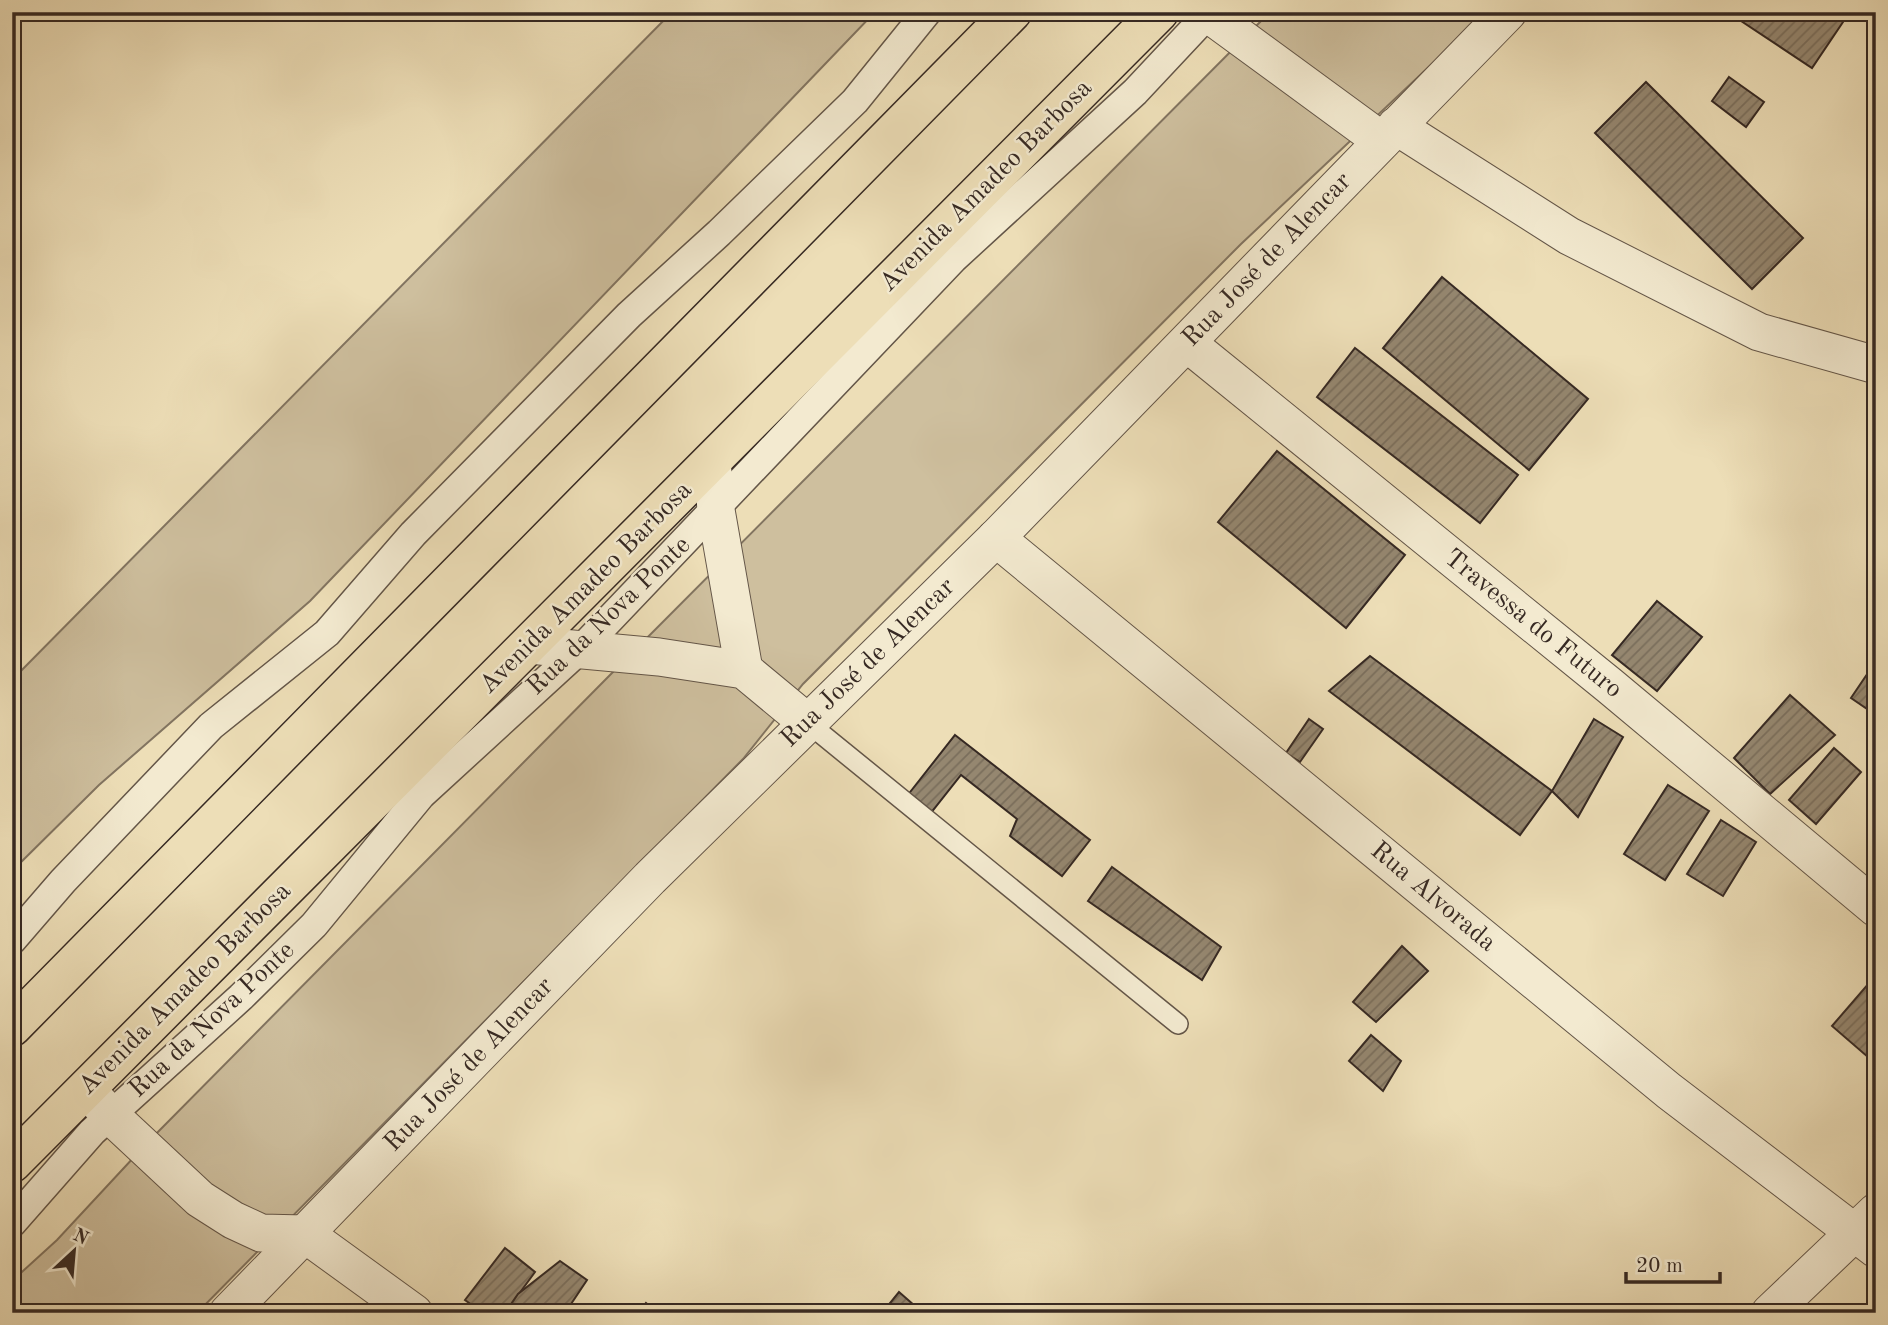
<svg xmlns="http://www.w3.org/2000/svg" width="1888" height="1325" font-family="'Old Standard TT',serif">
	<defs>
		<pattern id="building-hatch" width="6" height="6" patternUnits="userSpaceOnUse" patternTransform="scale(1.75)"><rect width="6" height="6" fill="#958770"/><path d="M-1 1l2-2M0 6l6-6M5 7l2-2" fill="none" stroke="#7a6e5c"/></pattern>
	</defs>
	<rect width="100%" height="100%" fill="#eddeb7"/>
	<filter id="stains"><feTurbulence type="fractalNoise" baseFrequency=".00286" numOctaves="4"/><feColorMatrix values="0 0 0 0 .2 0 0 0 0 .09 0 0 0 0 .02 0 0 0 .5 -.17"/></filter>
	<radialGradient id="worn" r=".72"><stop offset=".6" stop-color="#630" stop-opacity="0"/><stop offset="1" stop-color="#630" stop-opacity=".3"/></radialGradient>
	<g fill="#cebf9e" stroke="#827460" stroke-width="2">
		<path d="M672,12H875L310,601L99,785L12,871V680Z"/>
		<path d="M1270,12H1487L1241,244L803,684L743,759L197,1313H12V1281L57,1240L148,1142L611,674Z"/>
	</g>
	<g fill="url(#building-hatch)" stroke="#362923" stroke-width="2">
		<path d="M1738,12H1829L1843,22L1812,68L1735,17Z"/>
		<path d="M1729,77L1764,102L1746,127L1712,101Z"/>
		<path d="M1646,82L1803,238L1752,289L1595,133Z"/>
		<path d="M1442,277L1588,399L1529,470L1383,348Z"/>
		<path d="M1355,348L1518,475L1480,523L1317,397Z"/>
		<path d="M1277,451L1405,555L1346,628L1218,522Z"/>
		<path d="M1657,601L1702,637L1657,691L1612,655Z"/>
		<path d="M1370,656L1552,791L1520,835L1329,691Z"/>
		<path d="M1876,661V715L1851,698Z"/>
		<path d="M1790,695L1835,735L1770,794L1734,758Z"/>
		<path d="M1309,719L1323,729L1300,762L1286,753Z"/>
		<path d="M1594,719L1623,737L1578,817L1552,791Z"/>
		<path d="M955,735L1090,840L1062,876L1010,836L1017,819L961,775L930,814L907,796Z"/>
		<path d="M1834,748L1861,772L1816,824L1789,800Z"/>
		<path d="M1668,785L1709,811L1665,880L1624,854Z"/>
		<path d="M1721,820L1756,842L1723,896L1687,874Z"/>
		<path d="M1112,867L1221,947L1202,980L1088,901Z"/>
		<path d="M1402,946L1428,971L1376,1022L1353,1002Z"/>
		<path d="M1876,975V1051L1869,1058L1832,1026Z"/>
		<path d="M1371,1035L1401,1061L1383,1091L1349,1061Z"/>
		<path d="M505,1248L535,1272L505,1313H483L465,1300Z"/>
		<path d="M560,1261L587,1280L565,1313H505L518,1294Z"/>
		<path d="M899,1292L923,1313H882Z"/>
		<path d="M1876,1295V1313H1860Z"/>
		<path d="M646,1303L659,1313H638Z"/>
	</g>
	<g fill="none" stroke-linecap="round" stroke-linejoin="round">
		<g stroke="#645648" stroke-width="22">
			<path id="service" d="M808,723L1178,1024"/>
		</g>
		<g stroke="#645648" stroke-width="31">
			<g id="pedestrian">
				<path d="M12,940L63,881L211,726L327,633L413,534L629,315L719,233L855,101L927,12"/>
				<path d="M12,1223L92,1132L241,997L314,925L421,795L588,642L953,259L1135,92L1210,12"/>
			</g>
		</g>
		<g stroke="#645648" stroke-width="39">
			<g id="minor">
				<path d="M1206,12L1382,141"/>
				<path d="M1396,126L1569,236L1759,332L1876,365"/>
				<path d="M1187,343L1610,686L1876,908"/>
				<path d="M712,461L716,510L744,670"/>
				<path d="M996,538L1669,1091L1876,1249"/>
				<path d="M529,645L659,657L744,670L808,723"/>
				<path d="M86,1089L110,1115L200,1199L233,1220L261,1233L305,1234L414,1313"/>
				<path d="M228,1313L650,878L996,538L1508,12"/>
				<path d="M1770,1313L1876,1212"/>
			</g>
		</g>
		<g stroke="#362923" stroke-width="41">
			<g id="primary">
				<path d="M12,1027L1012,12"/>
				<path d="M12,1163L1159,12"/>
			</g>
		</g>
		<use href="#service" stroke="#f3ead0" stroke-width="19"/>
		<use href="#pedestrian" stroke="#f3ead0" stroke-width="28"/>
		<use href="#minor" stroke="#f3ead0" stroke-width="37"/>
		<use href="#primary" stroke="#eddeb7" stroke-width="38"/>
	</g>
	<g text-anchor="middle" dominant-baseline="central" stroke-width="5" stroke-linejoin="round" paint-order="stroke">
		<g font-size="26" fill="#362923" stroke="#f3ead0">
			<text transform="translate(986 186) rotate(-45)">Avenida Amadeo Barbosa</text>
			<text transform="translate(1267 260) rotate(-46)">Rua José de Alencar</text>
			<text transform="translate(586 588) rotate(-45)">Avenida Amadeo Barbosa</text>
			<text transform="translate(609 616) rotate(-44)">Rua da Nova Ponte</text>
			<text transform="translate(1533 624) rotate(39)">Travessa do Futuro</text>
			<text transform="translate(868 663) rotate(-44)">Rua José de Alencar</text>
			<text transform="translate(1433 897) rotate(40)">Rua Alvorada</text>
			<text transform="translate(185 989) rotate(-45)">Avenida Amadeo Barbosa</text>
			<text transform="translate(212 1020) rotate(-43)">Rua da Nova Ponte</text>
			<text transform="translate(469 1065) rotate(-46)">Rua José de Alencar</text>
		</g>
	</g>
	<rect width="1888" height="1325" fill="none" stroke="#eddeb7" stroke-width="42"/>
	<rect x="14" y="14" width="1860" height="1297" fill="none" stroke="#362923" stroke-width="3.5"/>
	<rect x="21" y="21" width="1846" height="1283" fill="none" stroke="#362923" stroke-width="2"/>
	<g transform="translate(74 1251) rotate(26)" stroke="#f3ead0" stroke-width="5" paint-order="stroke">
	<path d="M0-5L12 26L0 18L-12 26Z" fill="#362923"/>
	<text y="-10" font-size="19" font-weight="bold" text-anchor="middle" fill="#362923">N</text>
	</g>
	<path d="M1626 1272v10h94v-10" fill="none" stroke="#362923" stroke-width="3.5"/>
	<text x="1636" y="1272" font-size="21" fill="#362923" stroke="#f3ead0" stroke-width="5" paint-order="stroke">20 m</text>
	<rect width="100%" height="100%" filter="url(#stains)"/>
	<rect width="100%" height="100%" fill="url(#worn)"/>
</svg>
